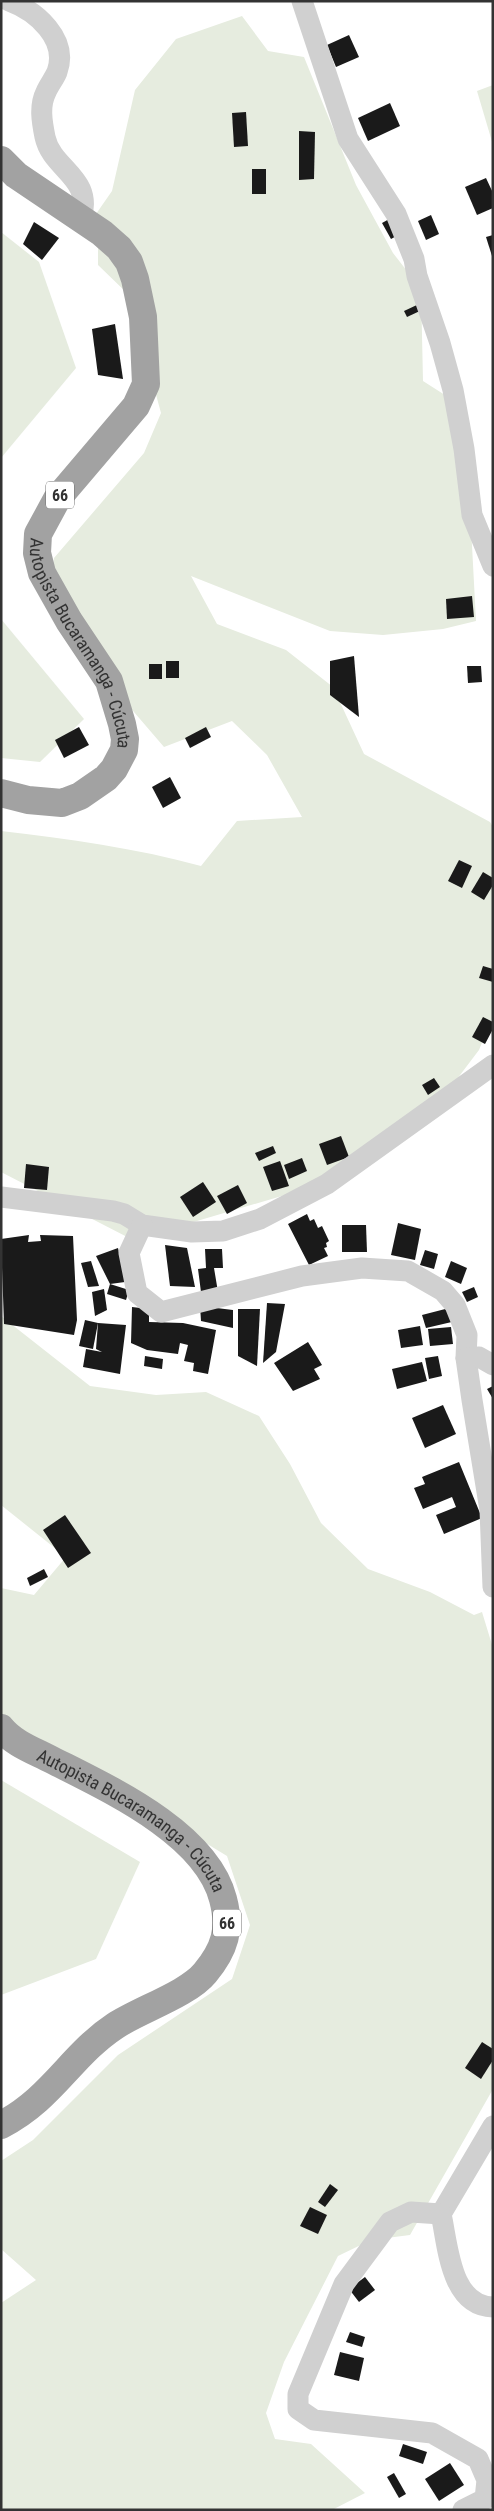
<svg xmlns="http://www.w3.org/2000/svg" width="494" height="2511" font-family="'Roboto Condensed',sans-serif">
	<rect width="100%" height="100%" fill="#fff"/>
	<g fill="#e6ecdf">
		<path d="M242,16L268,51L304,57L356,185L393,253L421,289L423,381L459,404L467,451L476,621L443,629L383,635L330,631L191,576L217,624L286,650L333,687L364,754L490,822L493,827V1016L479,1050L426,1120L302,1190L133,1240L1,1172V831C68,839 136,848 201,866L237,821L302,817L267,755L232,721L164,747L67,634L47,606L54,558L144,453L161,413L129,295L98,265V245L89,224L112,191L135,90L176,39Z"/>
		<path d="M493,85V145L477,91Z"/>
		<path d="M1,232L39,262L76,368L1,458Z"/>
		<path d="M1,619L84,719L40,762L1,758Z"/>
		<path d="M1,1316L90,1386L156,1395L206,1392L259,1416L290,1464L321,1523L368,1569L430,1592L474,1615L482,1612L493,1648V2089L410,2235L371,2240L338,2256L284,2362L266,2413L275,2439L311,2444L365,2493L332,2510H1V2303L36,2280L1,2249V2161L33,2140L118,2055L232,1979L250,1925L227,1856L1,1718V1588L34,1595L66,1557L1,1505Z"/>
		<path d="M1,1780L140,1862L96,1959L1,1995Z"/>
	</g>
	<g fill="#1a1a1a">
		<path d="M349,35L359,57L336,67L327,45Z"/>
		<path d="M390,103L400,126L368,141L358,118Z"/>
		<path d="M246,112L248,146L234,147L232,113Z"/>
		<path d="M299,131L315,132L314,179L299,180Z"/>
		<rect x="252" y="169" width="14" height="25"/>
		<path d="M486,178L493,193V208L477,215L465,187Z"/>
		<path d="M431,215L439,234L426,240L418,221Z"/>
		<path d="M391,218L400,234L391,239L382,223Z"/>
		<path d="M34,222L59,238L42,260L23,244Z"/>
		<path d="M493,235V256H492L486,237Z"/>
		<path d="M419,304L422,310L407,317L404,311Z"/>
		<path d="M115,324L123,379L98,375L92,329Z"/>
		<path d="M472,596L474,617L447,619L446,599Z"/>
		<path d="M354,656L359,717L330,695V661Z"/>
		<rect x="166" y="661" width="13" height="17"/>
		<rect x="149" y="664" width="13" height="15"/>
		<path d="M467,666H481L482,682L468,683Z"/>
		<path d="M79,727L89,745L64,758L55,740Z"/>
		<path d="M206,727L211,737L190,748L185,738Z"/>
		<path d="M170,777L181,798L163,808L152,787Z"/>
		<path d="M459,860L472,866L462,888L448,881Z"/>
		<path d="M483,872L493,878V885L484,900L471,892Z"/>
		<path d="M483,966L493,969V982L479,978Z"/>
		<path d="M483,1017L493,1022V1029L485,1044L472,1037Z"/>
		<path d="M434,1078L440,1087L428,1095L422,1085Z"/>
		<path d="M341,1136L349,1157L327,1165L319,1144Z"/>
		<path d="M273,1146L276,1153L259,1161L255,1153Z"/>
		<path d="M302,1158L307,1171L289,1179L284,1165Z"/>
		<path d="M280,1161L289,1186L272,1191L263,1167Z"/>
		<path d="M26,1164L49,1167L47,1190L24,1188Z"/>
		<path d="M203,1182L216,1202L193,1217L180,1197Z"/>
		<path d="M238,1185L247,1203L227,1214L217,1196Z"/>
		<path d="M307,1214L310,1221L314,1219L318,1228L322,1226L329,1241L326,1243L327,1247L324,1248L328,1256L309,1265L288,1224Z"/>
		<path d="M398,1223L421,1229L415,1260L391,1255Z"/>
		<path d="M342,1225H366L367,1252H342Z"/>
		<path d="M29,1235L28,1242L41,1241L40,1235L73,1236L77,1320L74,1335L4,1324L1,1239Z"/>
		<path d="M165,1245L187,1248L195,1287L170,1286Z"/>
		<path d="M118,1248L125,1282L110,1284L129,1290L126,1300L107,1294L110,1284L96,1256Z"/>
		<path d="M205,1249H222L223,1268H214L218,1292H201L198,1269L206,1268Z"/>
		<path d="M425,1250L438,1254L434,1269L420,1265Z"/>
		<path d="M91,1261L99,1286L88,1287L81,1263Z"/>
		<path d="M451,1261L467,1268L461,1284L445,1277Z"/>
		<path d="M474,1287L478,1297L467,1302L462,1292Z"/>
		<path d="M104,1289L107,1310L95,1316L92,1292Z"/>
		<path d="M267,1303L285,1304L276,1352L263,1363Z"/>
		<path d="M200,1306L233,1310V1328L201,1321Z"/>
		<path d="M132,1307L149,1309V1322L183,1323L216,1330L208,1374L193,1371L194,1363L184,1361L188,1345L180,1343L178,1354L147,1350L131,1343Z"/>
		<path d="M453,1307L456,1321L426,1328L422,1315Z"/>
		<path d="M238,1309H260L257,1366L238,1356Z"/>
		<path d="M85,1320L98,1323L93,1349L79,1346Z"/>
		<path d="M98,1323L126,1325L120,1374L83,1367L86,1349L102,1352L96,1349Z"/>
		<path d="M420,1326L423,1345L401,1348L398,1330Z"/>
		<path d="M451,1327L453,1344L430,1346L428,1329Z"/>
		<path d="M308,1342L322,1365L314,1369L320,1379L293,1391L274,1363Z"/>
		<path d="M145,1356L163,1359L162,1369L144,1366Z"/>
		<path d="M438,1356L442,1376L429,1379L425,1358Z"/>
		<path d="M422,1362L427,1381L397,1389L392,1369Z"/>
		<path d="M493,1386V1399L487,1389Z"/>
		<path d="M443,1405L456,1434L425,1448L412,1418Z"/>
		<path d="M459,1462L482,1518L444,1534L436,1515L456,1507L452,1497L423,1509L414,1488L425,1484L422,1477Z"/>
		<path d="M65,1515L91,1553L68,1568L43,1530Z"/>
		<path d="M44,1569L48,1577L30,1586L27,1578Z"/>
		<path d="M482,2042L493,2049V2060L481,2079L465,2068Z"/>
		<path d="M330,2184L338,2190L325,2207L318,2202Z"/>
		<path d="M310,2207L327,2215L318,2234L300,2226Z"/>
		<path d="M365,2277L375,2290L359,2302L349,2289Z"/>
		<path d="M350,2332L365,2337L362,2347L346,2342Z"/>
		<path d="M340,2352L364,2358L359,2381L334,2375Z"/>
		<path d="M403,2444L427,2452L423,2464L399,2456Z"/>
		<path d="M450,2463L464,2485L439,2501L425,2479Z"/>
		<path d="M394,2473L406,2494L399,2498L387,2477Z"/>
	</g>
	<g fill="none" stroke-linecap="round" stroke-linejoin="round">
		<g stroke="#d0d0d0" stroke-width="21">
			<path d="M9,1C36,11 69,39 57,72C54,79 49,85 46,92C39,106 42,122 45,137C52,170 94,177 81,219"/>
			<path d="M302,1L348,139L396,214L414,259L417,276L440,343L453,390L464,449L472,515L493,566"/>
			<path d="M1,1197L113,1211L124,1214L142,1225L192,1232L223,1231L260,1219L327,1184L493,1065"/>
			<path d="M142,1225L129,1253L137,1293L161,1312L302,1276L362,1268L408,1271L443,1291L455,1305L467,1335L466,1358L472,1400L490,1510L493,1587"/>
			<path d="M466,1358L479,1357L493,1365"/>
			<path d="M441,2214L493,2126"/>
			<path d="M463,2510L485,2499L487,2480L478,2459L432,2433L314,2420L298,2409V2394L344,2284L390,2222L411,2212L441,2214C448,2245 450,2306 493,2307"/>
		</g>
		<g stroke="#a2a2a2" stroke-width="28">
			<path id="s1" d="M1,160L16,175L102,233L119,248L129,262L135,279L143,317L146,384L136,406L57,499L38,534L37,553L42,573L69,621L109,681L122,724L125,739L124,750L114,769L106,778L80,796L62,803L28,800L1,793"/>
			<path id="s2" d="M1,1728C14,1744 35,1751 52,1760C109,1789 206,1833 223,1899C231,1929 225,1949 205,1973C188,1994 139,2010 115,2026C71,2055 52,2099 1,2125"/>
		</g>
	</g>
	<g text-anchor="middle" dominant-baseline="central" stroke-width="5" stroke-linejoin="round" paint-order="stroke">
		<g fill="#fff" stroke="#707070" stroke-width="1">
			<rect x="46" y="481.5" width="28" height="27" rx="4"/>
			<rect x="213" y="1909.5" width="28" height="27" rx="4"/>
		</g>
		<g font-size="16" font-weight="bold" fill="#333">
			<text x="60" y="495">66</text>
			<text x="227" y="1923">66</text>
		</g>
		<g font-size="18" fill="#333" stroke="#fff">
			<text stroke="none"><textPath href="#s1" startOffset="595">Autopista Bucaramanga - Cúcuta</textPath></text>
			<text stroke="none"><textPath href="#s2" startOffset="162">Autopista Bucaramanga - Cúcuta</textPath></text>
		</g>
	</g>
	<rect width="494" height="2511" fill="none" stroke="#333333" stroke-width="5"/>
</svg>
